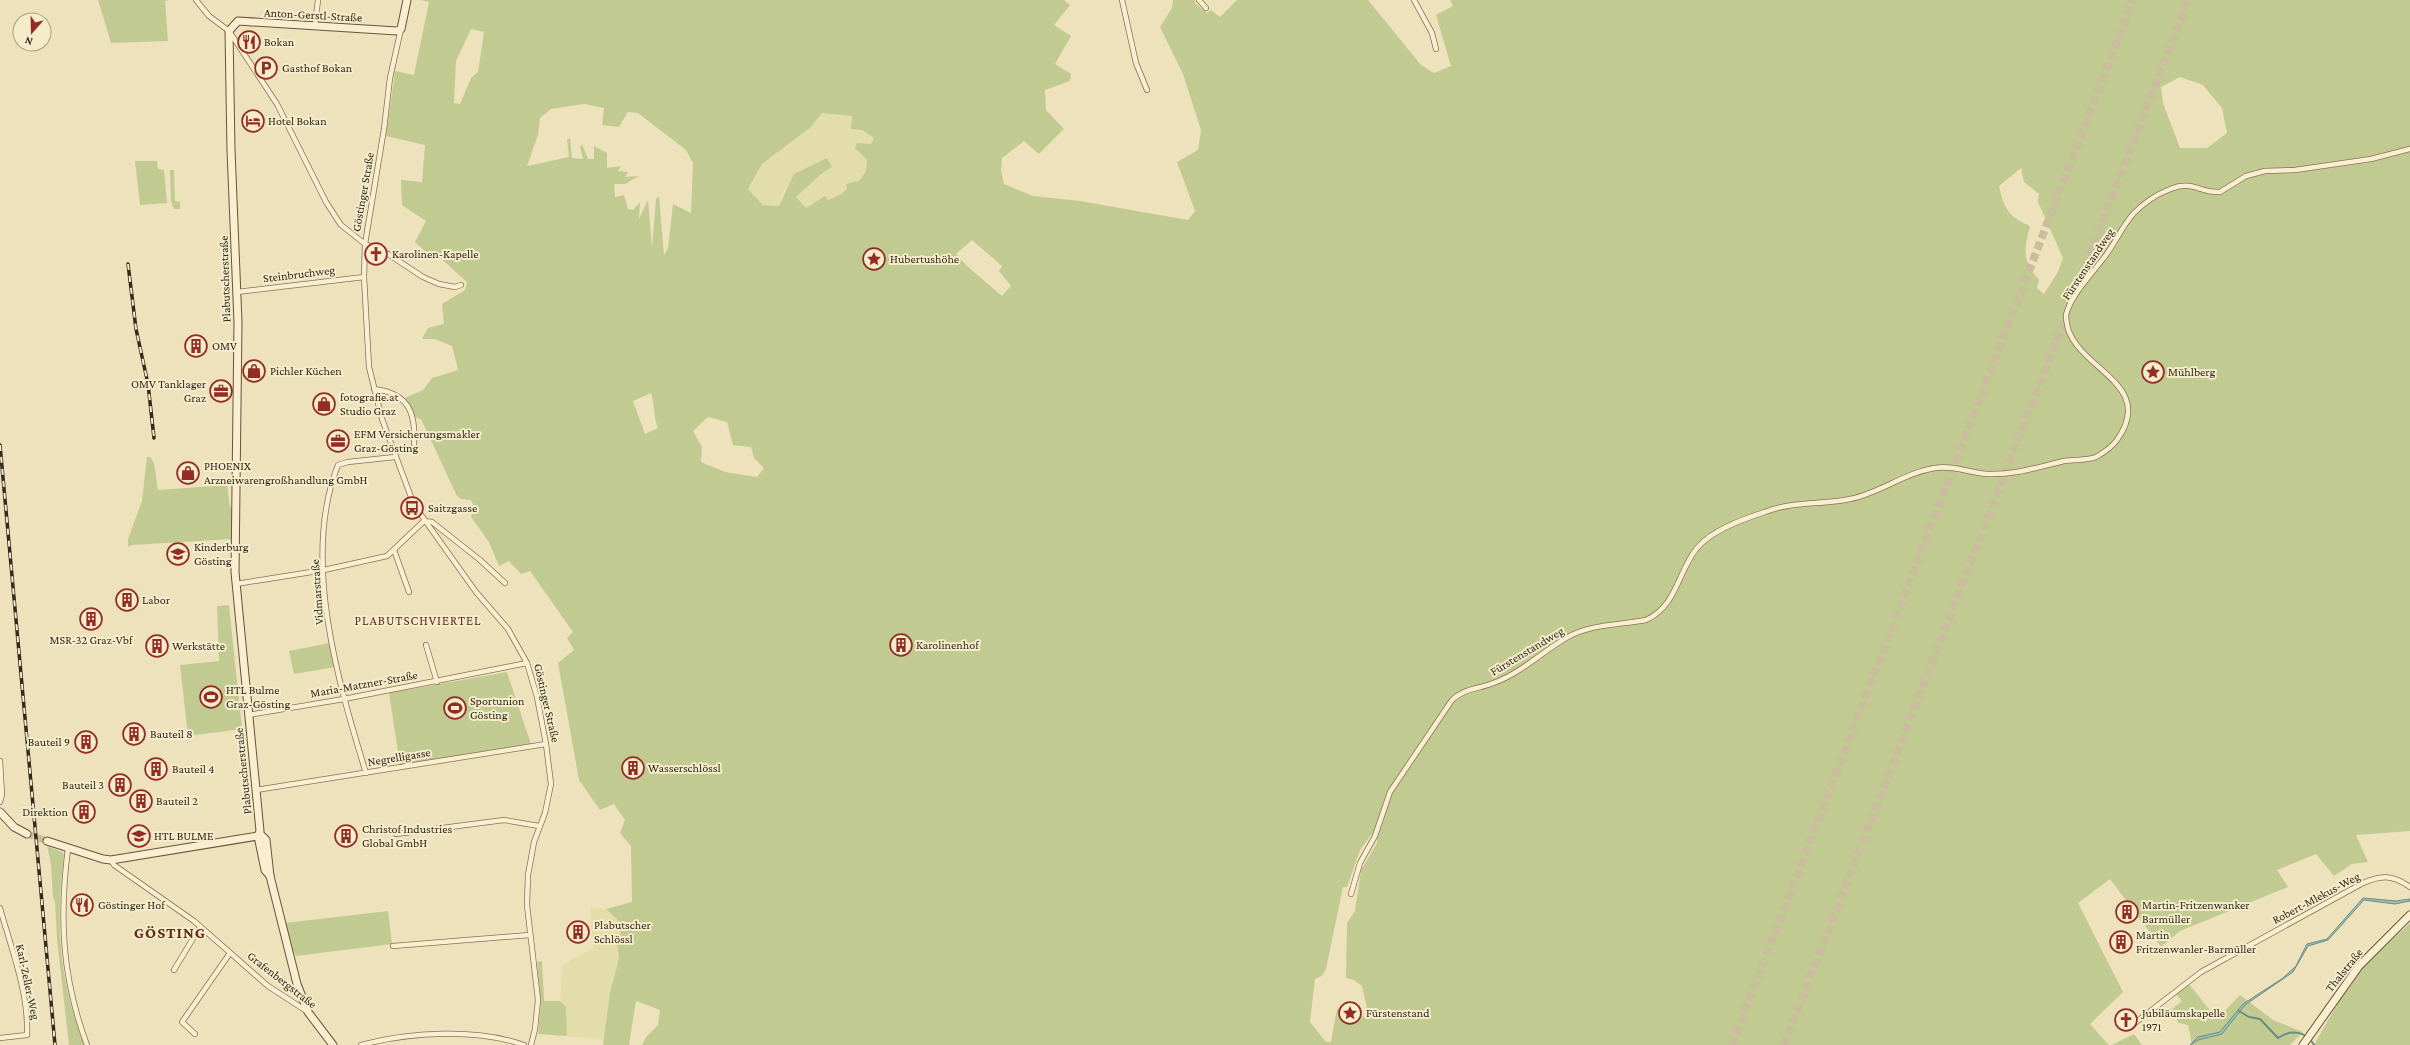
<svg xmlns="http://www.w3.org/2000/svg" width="2410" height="1045" font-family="'Crimson Pro',serif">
	<rect width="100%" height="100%" fill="#eee2bd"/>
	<g fill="#e3ddaa">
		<path d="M822,113L852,116L862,130L874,138L871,144L855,148L867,160L866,171L860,180L846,184L847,189L840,195L828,200L825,196L806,208L796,197L820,175L832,167L784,191L779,206L763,205L748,189L762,164L811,127Z"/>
		<path d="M590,908L606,909L623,925L617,944L619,959L610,992L604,1040L567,1036L566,1007L560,1001L562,967L573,958L593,949Z"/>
	</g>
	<g fill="#c1cb91" fill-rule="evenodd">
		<path d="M98,0H170L165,1L168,41L111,43Z"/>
		<path d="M421,0H1064L1070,5L1054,25L1071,36L1055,64L1071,74L1070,81L1045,90L1046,110L1064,129L1039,154L1024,141L1002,158L1001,170L1004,184L1033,196L1080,201L1188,220L1195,211L1177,162L1198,150L1201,130L1183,74L1160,27L1172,8L1173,0H1195V3L1207,13L1211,10L1220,17L1237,0H1368L1421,65L1434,73L1451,66L1436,15L1453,6L1450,0H2410V831L2356,835L2368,862L2352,864L2334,876L2316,854L2277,870L2288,887L2180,931L2161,947L2110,879L2078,903L2123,992L2090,1024L2109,1045H642L647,1036L658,1025L660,1010L636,1001L629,1045H603L610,992L619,959L617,944L623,925L606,909L632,902L631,846L620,833L625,820L614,804L600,810L579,780L558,663L574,650L567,638L573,632L530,571L521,574L509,561L499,566L489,542L471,517L475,508L471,500L461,499L457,496L421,419L412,416L405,398L423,390L432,378L458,370L452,346L435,339H422L428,328L444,324L442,304L465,290L467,282L437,255L427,253L415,242L426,221L402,205L401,180L422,182L425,145L386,136L395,71L414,75L429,2ZM471,29L484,32L478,72L471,78L460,104L454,103L456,61ZM2180,77L2203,85L2222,108L2227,133L2207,148H2180L2163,103L2161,87ZM584,104L604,108L602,125L619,127L628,112L638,113L686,150L693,163L691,213L673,204L668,248L664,255L659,196L656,199L652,247L648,200L639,219L640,202L633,210L628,209L624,195L615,197L614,184H625L639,176L625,177L628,172L618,171L621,166L607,168V153L594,146V159H588L582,144L580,147L583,159L572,158L570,138L567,140L569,157L527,166L538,135L540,118L551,109ZM822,113L852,116L851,129L862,130L874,138L871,144L857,143L855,148L867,160L866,171L860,180L846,184L847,189L840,195L828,200L825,196L806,208L796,197L820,175L832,167L827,158L794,174L779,206L763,205L748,189L762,164L811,127ZM2021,168L2024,182L2039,194L2038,202L2063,258L2058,272L2044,294L2037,288L2039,280C2022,261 2024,250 2030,226C2009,217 2004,209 1999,186ZM972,240L1002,266L999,271L1011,286L1002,296L967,266L956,254ZM651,393C655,405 653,416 658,428L645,434L633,401ZM708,417L727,422L733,445L751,447L754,458L764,468L757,477L725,472L701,462L702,447L693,431ZM1371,835L1377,836V843L1361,870L1355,911L1347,923L1346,978L1354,980L1362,986L1368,1013H1365V1017L1357,1015L1350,1021L1345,1018L1340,1008L1337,1009L1331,1042H1326L1310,1022L1315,979L1322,976L1326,969L1343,887H1347L1360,850Z"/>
		<path d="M135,161H157L158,169L164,170L167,203L140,205Z"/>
		<path d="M170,170H174L175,201L180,202V209H174L171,201Z"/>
		<path d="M147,457H150L154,463L158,490L227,485L230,507L234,509L233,539L132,545L128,547V539L142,501Z"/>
		<path d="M229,605L242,729L188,736L180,665L219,661L217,606Z"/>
		<path d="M330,643L335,667L294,674L289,651Z"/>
		<path d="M507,672L531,744L400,765L389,693Z"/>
		<path d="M47,846L62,852L64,855C55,926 59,978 84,1045H69L57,939L55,902L53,897L51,864Z"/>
		<path d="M388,911L392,944L296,956L290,945L285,923Z"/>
		<path d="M2410,923V1045H2314L2355,973Z"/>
		<path d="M542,961L544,1001H560L566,1007L567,1036L538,1034L541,1002L537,962Z"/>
		<path d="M2189,984L2216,1018L2219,1017L2240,995L2273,1020L2303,1032L2290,1045H2192L2188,1025L2179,1023L2169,1008L2172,1009L2182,1001L2176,994Z"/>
		<path d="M2134,1034L2142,1045H2112Z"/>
	</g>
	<path fill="#a1bfb8" stroke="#688c85" d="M2363,898L2396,901L2410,899V901L2395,904L2364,900L2328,940L2308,946L2293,972L2245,1005L2222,1034L2198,1040L2190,1045L2198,1037L2220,1032L2243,1004L2283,978L2296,966L2307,944L2327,939Z"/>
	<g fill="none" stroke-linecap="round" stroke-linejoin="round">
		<path stroke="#688c85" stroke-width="2" d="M2239,1011L2249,1017L2260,1019L2278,1038C2291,1029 2306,1031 2314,1045"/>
		<path stroke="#c9bd9d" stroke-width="7" stroke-dasharray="7 3.5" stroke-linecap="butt" d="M27,834L47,841"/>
		<g stroke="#c9bd9d" stroke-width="8" stroke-dasharray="8 4" stroke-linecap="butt">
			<path d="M2072,300L2188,0"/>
			<path d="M1732,1045L2133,0"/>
			<path d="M1784,1045L2068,311"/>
		</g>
		<g stroke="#857256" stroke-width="6">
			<g id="street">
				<path d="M196,0L209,16L229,31L277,104L326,202L341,225L365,244L388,254L423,277L439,284L455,287L461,285"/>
				<path d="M1122,0L1136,63L1147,90"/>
				<path d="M1199,0L1206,8"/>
				<path d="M1414,0L1432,33L1436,49"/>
				<path d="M315,25L318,0"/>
				<path d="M401,29L390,78L384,129L365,244L364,277L369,367L382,419L414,505L476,592L508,629L527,663L537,697L546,744L551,784L545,813L534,842L528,875L527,905L538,1000L535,1029L531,1045"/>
				<path d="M237,292L364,277"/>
				<path d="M374,389C408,393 416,412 414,444"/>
				<path d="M394,550L409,592"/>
				<path d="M236,584L324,570L387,556L424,521L432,522L480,560L505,583"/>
				<path d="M426,645L437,682"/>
				<path d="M248,715L344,699L527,663"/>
				<path d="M0,761L2,795L0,802"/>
				<path d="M366,773C338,682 301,558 338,465L348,462L395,457"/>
				<path d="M256,790L546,744"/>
				<path d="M396,834L504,820L539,826"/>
				<path d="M68,848C59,919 62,978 87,1045"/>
				<path d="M111,860L114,865L194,921L268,986L308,1012"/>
				<path d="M1351,894L1360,863L1375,836L1390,792L1452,700C1464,688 1480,689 1496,682C1522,672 1542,652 1566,638C1589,624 1620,625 1646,620C1677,606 1677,573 1697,548C1712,530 1743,519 1765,512C1793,501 1821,505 1850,499C1880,493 1904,473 1935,468C1954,465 1970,473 1988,474C2015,475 2038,467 2064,461C2074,459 2086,461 2096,457C2103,453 2112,447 2117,440C2156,385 2082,371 2068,329C2067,325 2066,319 2066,315C2070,296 2095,270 2106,255C2116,241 2123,225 2134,213C2144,203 2155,195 2168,190C2193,179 2198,193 2220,192L2246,176L2265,171L2295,170L2371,159L2410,149"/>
				<path d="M0,908C11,948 29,993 27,1035L0,1038"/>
				<path d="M393,946L530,935"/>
				<path d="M174,970L200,927"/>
				<path d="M2135,1023L2201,972L2361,884C2380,875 2392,874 2410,887"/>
				<path d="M195,1034L182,1022L230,953"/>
				<path d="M361,1045C410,1032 476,1028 524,1045"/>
			</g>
		</g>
		<g stroke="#67533a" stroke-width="9">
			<g id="secondary">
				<path d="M0,812L14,827L27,834"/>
				<path d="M260,834L266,840L270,876L297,984L308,1012L333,1045"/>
				<path d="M258,836L260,831L235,572L238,322L231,150L229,31L238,21L397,31L401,29L407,0"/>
				<path d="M258,836L265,870L270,876"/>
				<path d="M47,841L103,859L111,860L258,836"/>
				<path d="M2303,1045L2359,966L2410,915"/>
			</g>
		</g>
		<use href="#street" stroke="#f9efd0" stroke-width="4.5"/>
		<use href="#secondary" stroke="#f9efd0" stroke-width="7"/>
		<g stroke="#34291b" stroke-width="3.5">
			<g id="rail">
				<path d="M128,264L136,329L148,384L154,438"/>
				<path d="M0,445L55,1045"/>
			</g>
		</g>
		<use href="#rail" stroke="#f5eccc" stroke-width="2" stroke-dasharray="6" stroke-linecap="butt"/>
	</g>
	<defs>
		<g id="restaurant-ring" transform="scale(1.15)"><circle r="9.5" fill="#f5eccc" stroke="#942c26" stroke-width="1.5"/><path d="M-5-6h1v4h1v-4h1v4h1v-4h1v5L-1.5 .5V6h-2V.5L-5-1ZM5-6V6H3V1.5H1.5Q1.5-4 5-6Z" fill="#942c26"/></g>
		<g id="parking-ring" transform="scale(1.15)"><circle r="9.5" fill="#f5eccc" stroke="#942c26" stroke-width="1.5"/><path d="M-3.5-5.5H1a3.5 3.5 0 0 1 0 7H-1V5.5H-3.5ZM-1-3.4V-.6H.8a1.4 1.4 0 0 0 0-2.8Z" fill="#942c26"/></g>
		<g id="hotel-ring" transform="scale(1.15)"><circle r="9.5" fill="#f5eccc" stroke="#942c26" stroke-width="1.5"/><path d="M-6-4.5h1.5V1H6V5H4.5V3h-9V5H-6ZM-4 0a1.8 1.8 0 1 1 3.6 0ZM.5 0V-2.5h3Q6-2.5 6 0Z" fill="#942c26"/></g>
		<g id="church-ring" transform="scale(1.15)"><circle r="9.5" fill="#f5eccc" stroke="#942c26" stroke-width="1.5"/><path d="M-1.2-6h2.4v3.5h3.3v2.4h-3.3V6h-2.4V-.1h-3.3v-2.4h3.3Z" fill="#942c26"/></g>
		<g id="sight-ring" transform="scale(1.15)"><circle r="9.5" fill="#f5eccc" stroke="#942c26" stroke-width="1.5"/><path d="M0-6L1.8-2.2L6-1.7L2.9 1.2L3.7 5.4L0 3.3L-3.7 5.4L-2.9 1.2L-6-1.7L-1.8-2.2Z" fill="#942c26"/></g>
		<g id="building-ring" transform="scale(1.15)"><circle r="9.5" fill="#f5eccc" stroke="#942c26" stroke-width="1.5"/><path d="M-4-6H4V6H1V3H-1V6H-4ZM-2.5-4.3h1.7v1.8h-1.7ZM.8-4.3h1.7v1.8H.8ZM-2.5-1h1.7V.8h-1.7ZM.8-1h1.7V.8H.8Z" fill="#942c26"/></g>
		<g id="shop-ring" transform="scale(1.15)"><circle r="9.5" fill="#f5eccc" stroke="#942c26" stroke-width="1.5"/><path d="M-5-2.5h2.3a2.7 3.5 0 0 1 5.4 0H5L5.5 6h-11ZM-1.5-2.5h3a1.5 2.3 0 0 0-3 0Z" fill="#942c26"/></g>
		<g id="office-ring" transform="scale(1.15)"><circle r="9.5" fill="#f5eccc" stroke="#942c26" stroke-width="1.5"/><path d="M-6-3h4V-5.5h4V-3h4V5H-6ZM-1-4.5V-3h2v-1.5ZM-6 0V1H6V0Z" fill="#942c26"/></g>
		<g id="bus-ring" transform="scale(1.15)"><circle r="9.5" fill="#f5eccc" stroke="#942c26" stroke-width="1.5"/><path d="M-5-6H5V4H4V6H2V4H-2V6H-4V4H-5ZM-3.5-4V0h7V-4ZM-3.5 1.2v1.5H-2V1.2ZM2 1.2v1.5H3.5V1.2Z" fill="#942c26"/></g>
		<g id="school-ring" transform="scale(1.15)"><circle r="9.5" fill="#f5eccc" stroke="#942c26" stroke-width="1.5"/><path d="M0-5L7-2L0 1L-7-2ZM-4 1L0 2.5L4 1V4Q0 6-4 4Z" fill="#942c26"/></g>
		<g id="stadium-ring" transform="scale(1.15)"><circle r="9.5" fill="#f5eccc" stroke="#942c26" stroke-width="1.5"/><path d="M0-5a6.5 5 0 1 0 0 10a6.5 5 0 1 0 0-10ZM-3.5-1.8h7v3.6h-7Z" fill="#942c26"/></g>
	</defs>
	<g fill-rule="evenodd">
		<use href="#restaurant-ring" x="249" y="42"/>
		<use href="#parking-ring" x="266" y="68"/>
		<use href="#hotel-ring" x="253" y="121"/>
		<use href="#church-ring" x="376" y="254"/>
		<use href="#sight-ring" x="874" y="259"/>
		<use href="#building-ring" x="196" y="346"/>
		<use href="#shop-ring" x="254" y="371"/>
		<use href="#sight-ring" x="2153" y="372"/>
		<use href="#office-ring" x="221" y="391"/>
		<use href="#shop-ring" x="324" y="404"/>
		<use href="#office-ring" x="338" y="441"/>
		<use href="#shop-ring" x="188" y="473"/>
		<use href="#bus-ring" x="412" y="508"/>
		<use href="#school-ring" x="178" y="554"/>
		<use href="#building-ring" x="127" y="600"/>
		<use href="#building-ring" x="91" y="619"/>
		<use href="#building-ring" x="901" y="645"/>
		<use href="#building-ring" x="157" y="646"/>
		<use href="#stadium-ring" x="211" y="697"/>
		<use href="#stadium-ring" x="455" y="708"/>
		<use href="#building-ring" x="134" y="734"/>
		<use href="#building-ring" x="86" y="742"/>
		<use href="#building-ring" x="633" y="768"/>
		<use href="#building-ring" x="156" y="769"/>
		<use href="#building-ring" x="120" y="785"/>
		<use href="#building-ring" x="141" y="801"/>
		<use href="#building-ring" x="84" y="812"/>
		<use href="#school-ring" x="139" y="836"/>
		<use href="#building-ring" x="346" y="836"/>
		<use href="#restaurant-ring" x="82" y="905"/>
		<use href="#building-ring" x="2127" y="912"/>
		<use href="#building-ring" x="578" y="932"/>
		<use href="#building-ring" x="2121" y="942"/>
		<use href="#sight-ring" x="1350" y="1013"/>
		<use href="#church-ring" x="2126" y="1020"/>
	</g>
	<g text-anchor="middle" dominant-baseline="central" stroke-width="4" stroke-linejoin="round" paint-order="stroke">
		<g font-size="12" fill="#34291b" stroke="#f5eccc">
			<text transform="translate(313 15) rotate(3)">Anton-Gerstl-Straße</text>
			<text transform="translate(363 192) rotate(-80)">Göstinger Straße</text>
			<text transform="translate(2088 264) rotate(-56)">Fürstenstandweg</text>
			<text transform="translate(299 274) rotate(-7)">Steinbruchweg</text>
			<text transform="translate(225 279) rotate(-92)">Plabutscherstraße</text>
			<text transform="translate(317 592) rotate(-94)">Vidmarstraße</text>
			<text transform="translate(1527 651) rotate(-31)">Fürstenstandweg</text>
			<text transform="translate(364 684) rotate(-10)">Maria-Matzner-Straße</text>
			<text transform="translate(547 703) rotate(77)">Göstinger Straße</text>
			<text transform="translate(399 757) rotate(-9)">Negrelligasse</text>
			<text transform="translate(243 771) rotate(-96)">Plabutscherstraße</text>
			<text transform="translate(2316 898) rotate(-28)">Robert-Mlekus-Weg</text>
			<text transform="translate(2344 970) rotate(-51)">Thalstraße</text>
			<text transform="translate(282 980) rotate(38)">Grafenbergstraße</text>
			<text transform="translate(28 982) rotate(78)">Karl-Zeller-Weg</text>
		</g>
		<g font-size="12" fill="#34291b" stroke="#f5eccc" text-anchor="start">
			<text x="264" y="42">Bokan</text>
			<text x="282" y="68">Gasthof Bokan</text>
			<text x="268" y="121">Hotel Bokan</text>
			<text x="392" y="254">Karolinen-Kapelle</text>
			<text x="890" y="259">Hubertushöhe</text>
			<text x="212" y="346">OMV</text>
			<text x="270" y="371">Pichler Küchen</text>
			<text x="2168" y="372">Mühlberg</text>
			<text x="206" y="384" text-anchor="end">OMV Tanklager<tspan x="206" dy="14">Graz</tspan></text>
			<text x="340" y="397">fotografie.at<tspan x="340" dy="14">Studio Graz</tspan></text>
			<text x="354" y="434">EFM Versicherungsmakler<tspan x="354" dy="14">Graz-Gösting</tspan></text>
			<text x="204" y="466">PHOENIX<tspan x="204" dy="14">Arzneiwarengroßhandlung GmbH</tspan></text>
			<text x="428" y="508">Saitzgasse</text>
			<text x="194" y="547">Kinderburg<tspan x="194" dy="14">Gösting</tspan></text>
			<text x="142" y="600">Labor</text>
			<text x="91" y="640" text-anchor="middle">MSR-32 Graz-Vbf</text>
			<text x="916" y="645">Karolinenhof</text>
			<text x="172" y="646">Werkstätte</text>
			<text x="226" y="690">HTL Bulme<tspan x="226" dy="14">Graz-Gösting</tspan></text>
			<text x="470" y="701">Sportunion<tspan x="470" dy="14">Gösting</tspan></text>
			<text x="150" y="734">Bauteil 8</text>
			<text x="70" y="742" text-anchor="end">Bauteil 9</text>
			<text x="648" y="768">Wasserschlössl</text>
			<text x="172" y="769">Bauteil 4</text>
			<text x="104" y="785" text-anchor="end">Bauteil 3</text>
			<text x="156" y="801">Bauteil 2</text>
			<text x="68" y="812" text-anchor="end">Direktion</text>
			<text x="362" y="829">Christof Industries<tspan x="362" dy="14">Global GmbH</tspan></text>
			<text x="154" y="836">HTL BULME</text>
			<text x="98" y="905">Göstinger Hof</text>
			<text x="2142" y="905">Martin-Fritzenwanker<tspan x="2142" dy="14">Barmüller</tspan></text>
			<text x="594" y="925">Plabutscher<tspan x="594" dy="14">Schlössl</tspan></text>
			<text x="2136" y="935">Martin<tspan x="2136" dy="14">Fritzenwanler-Barmüller</tspan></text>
			<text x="1366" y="1013">Fürstenstand</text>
			<text x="2142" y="1013">Jubiläumskapelle<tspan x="2142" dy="14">1971</tspan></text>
		</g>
		<g font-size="13" letter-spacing="1" fill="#612d1a" stroke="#f5eccc">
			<text x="418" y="620">PLABUTSCHVIERTEL</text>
		</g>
		<g font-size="16" font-weight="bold" letter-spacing="1" fill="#612d1a" stroke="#f5eccc">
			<text x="170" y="932">GÖSTING</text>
		</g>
	</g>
	<g transform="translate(32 32) rotate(200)"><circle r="19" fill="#f5eccc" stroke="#a89e85"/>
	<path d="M0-3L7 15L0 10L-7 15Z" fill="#942c26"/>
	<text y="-6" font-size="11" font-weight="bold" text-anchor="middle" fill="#34291b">N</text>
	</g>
</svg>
